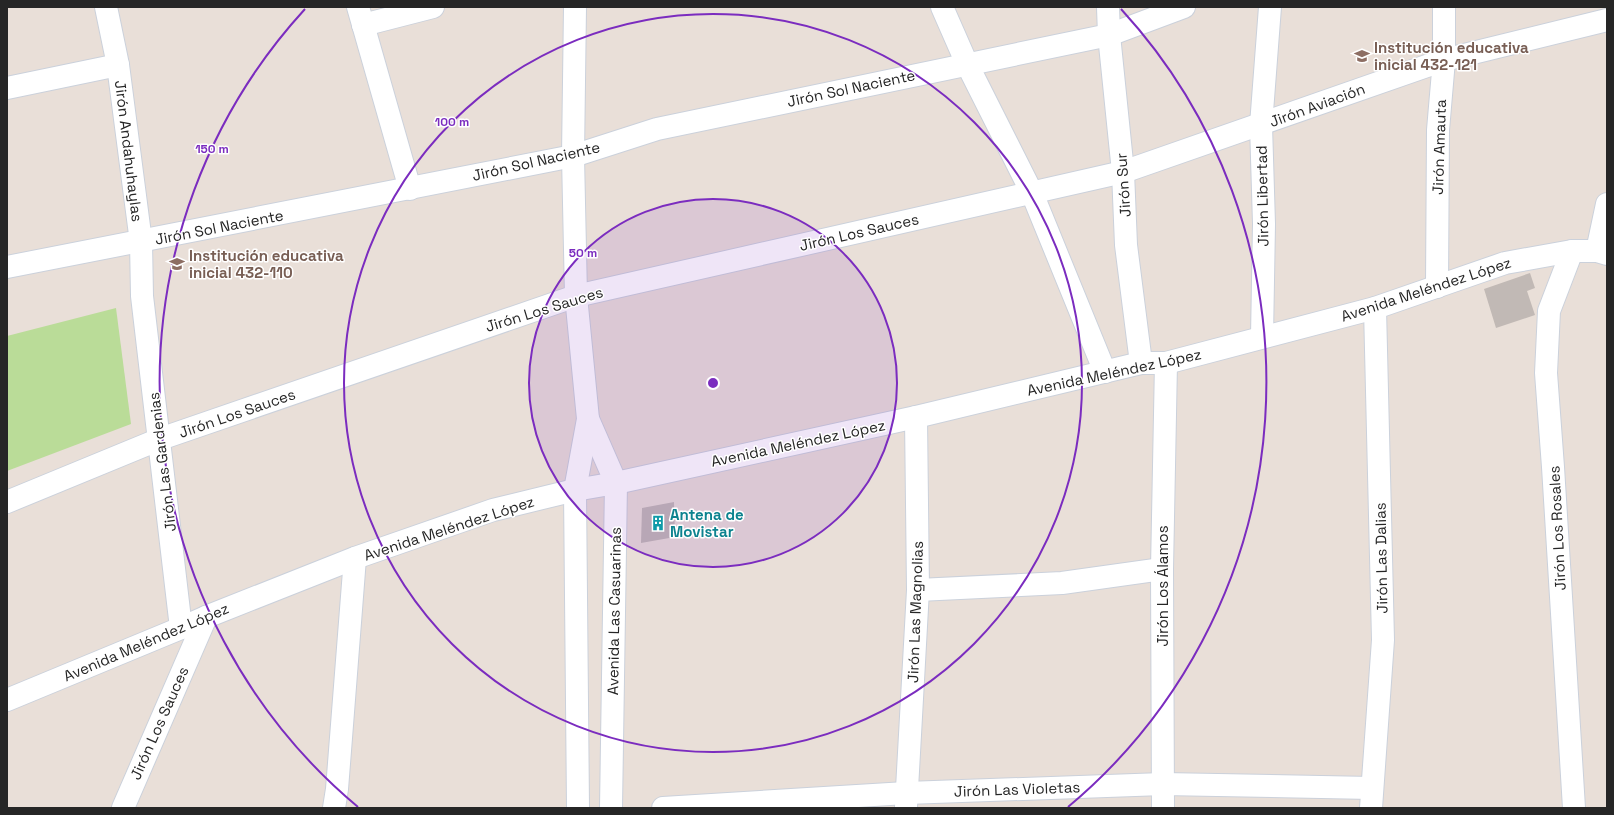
<svg xmlns="http://www.w3.org/2000/svg" width="1614" height="815" font-family="'Space Grotesk',sans-serif">
	<rect width="100%" height="100%" fill="#e9dfd8"/>
	<path fill="#badc98" d="M116,308L131,424L7,471V336Z"/>
	<g fill="#c1b9b5">
		<path d="M1530,273L1535,288L1527,291L1535,315L1496,328L1484,289Z"/>
		<path d="M674,502L675,537L641,543L642,508Z"/>
	</g>
	<g fill="none" stroke-linecap="round" stroke-linejoin="round">
		<g stroke="#cbd1db" stroke-width="24">
			<g id="minor">
				<path d="M106,7L118,65L141,242L142,296L181,628"/>
				<path d="M358,7L410,189"/>
				<path d="M575,7L573,156L576,296L588,419L575,490L578,808"/>
				<path d="M942,7L967,64L1032,193L1105,372"/>
				<path d="M1108,7L1109,35L1123,172L1126,245L1141,363"/>
				<path d="M363,25L433,7"/>
				<path d="M7,88L118,65"/>
				<path d="M1572,251L1549,311L1546,373L1553,467L1574,808"/>
				<path d="M1597,251L1607,204"/>
				<path d="M7,267L573,156L657,129L1109,35L1184,7"/>
				<path d="M1437,287L1438,130L1444,60V7"/>
				<path d="M1262,337L1264,224L1261,125L1270,7"/>
				<path d="M588,419L616,483L611,808"/>
				<path d="M7,502L160,439L576,296L1123,172L1444,60L1607,20"/>
				<path d="M918,590L1062,583L1162,569"/>
				<path d="M7,700L181,628L206,617L355,558L493,510L575,490L616,483L916,417L1141,363H1166L1375,308L1505,263L1572,251H1597L1607,254"/>
				<path d="M906,807L918,590L916,417"/>
				<path d="M123,808L206,617"/>
				<path d="M334,808L337,789L355,558"/>
				<path d="M663,808L906,793L1163,784L1372,788"/>
				<path d="M1163,808L1162,569L1166,363"/>
				<path d="M1371,808L1383,640L1375,308"/>
			</g>
		</g>
		<use href="#minor" stroke="#fff" stroke-width="22"/>
	</g>
	<circle cx="713" cy="383" r="184" fill="#7b2cbf" fill-opacity=".12"/>
	<g fill="none" stroke="#7b2cbf" stroke-width="2">
		<circle cx="713" cy="383" r="184"/>
		<circle cx="713" cy="383" r="369"/>
		<path d="M358 807A553 553 0 0 1 305 9M1121 9A553 553 0 0 1 1068 807"/>
	</g>
	<defs>
		<g id="school-bare" transform="scale(1.2)"><path d="M0-5L7-2L0 1L-7-2ZM-4 1L0 2.5L4 1V4Q0 6-4 4Z" fill="#8d6e63" stroke="#fff" stroke-width="2.5" paint-order="stroke"/></g>
		<g id="building-bare" transform="scale(1.2)"><path d="M-4-6H4V6H1V3H-1V6H-4ZM-2.5-4.3h1.7v1.8h-1.7ZM.8-4.3h1.7v1.8H.8ZM-2.5-1h1.7V.8h-1.7ZM.8-1h1.7V.8H.8Z" fill="#0f9aa8" stroke="#fff" stroke-width="2.5" paint-order="stroke"/></g>
	</defs>
	<g fill-rule="evenodd">
		<use href="#school-bare" x="1362" y="56"/>
		<use href="#school-bare" x="177" y="264"/>
		<use href="#building-bare" x="658" y="523"/>
	</g>
	<g text-anchor="middle" dominant-baseline="central" stroke-width="3" stroke-linejoin="round" paint-order="stroke">
		<g font-size="15" font-weight="bold" fill="#785e54" stroke="#fff" text-anchor="start">
			<text x="1374" y="47">Institución educativa<tspan x="1374" dy="17">inicial 432-121</tspan></text>
			<text x="189" y="255">Institución educativa<tspan x="189" dy="17">inicial 432-110</tspan></text>
		</g>
		<g font-size="15" fill="#262626" stroke="#fff">
			<text transform="translate(851 88) rotate(-12)">Jirón Sol Naciente</text>
			<text transform="translate(1317 105) rotate(-20)">Jirón Aviación</text>
			<text transform="translate(1439 147) rotate(-88)">Jirón Amauta</text>
			<text transform="translate(129 151) rotate(83)">Jirón Andahuhaylas</text>
			<text transform="translate(536 161) rotate(-13)">Jirón Sol Naciente</text>
			<text transform="translate(1123 185) rotate(-94)">Jirón Sur</text>
			<text transform="translate(1262 196) rotate(-91)">Jirón Libertad</text>
			<text transform="translate(219 227) rotate(-11)">Jirón Sol Naciente</text>
			<text transform="translate(859 232) rotate(-13)">Jirón Los Sauces</text>
			<text transform="translate(1426 289) rotate(-18)">Avenida Meléndez López</text>
			<text transform="translate(544 309) rotate(-17)">Jirón Los Sauces</text>
			<text transform="translate(1114 372) rotate(-12)">Avenida Meléndez López</text>
			<text transform="translate(237 413) rotate(-19)">Jirón Los Sauces</text>
			<text transform="translate(798 443) rotate(-12)">Avenida Meléndez López</text>
			<text transform="translate(162 462) rotate(-97)">Jirón Las Gardenias</text>
			<text transform="translate(449 528) rotate(-18)">Avenida Meléndez López</text>
			<text transform="translate(1557 528) rotate(-93)">Jirón Los Rosales</text>
			<text transform="translate(1381 558) rotate(-91)">Jirón Las Dalias</text>
			<text transform="translate(1162 586) rotate(-90)">Jirón Los Álamos</text>
			<text transform="translate(614 611) rotate(-89)">Avenida Las Casuarinas</text>
			<text transform="translate(915 612) rotate(-88)">Jirón Las Magnolias</text>
			<text transform="translate(146 642) rotate(-23)">Avenida Meléndez López</text>
			<text transform="translate(159 723) rotate(-66)">Jirón Los Sauces</text>
			<text transform="translate(1017 789) rotate(-2)">Jirón Las Violetas</text>
		</g>
		<g font-size="15" font-weight="bold" fill="#0d838f" stroke="#fff" text-anchor="start">
			<text x="670" y="514">Antena de<tspan x="670" dy="17">Movistar</tspan></text>
		</g>
	</g>
	<circle cx="713" cy="383" r="6" fill="#7b2cbf" stroke="#fff" stroke-width="2"/>
	<g font-size="12" text-anchor="middle" font-weight="bold" fill="#7b2cbf" stroke="#fff" stroke-width="3" stroke-linejoin="round" paint-order="stroke">
		<text x="452" y="126">100 m</text>
		<text x="212" y="153">150 m</text>
		<text x="583" y="257">50 m</text>
	</g>
	<rect width="1614" height="815" fill="none" stroke="#262626" stroke-width="16"/>
</svg>
